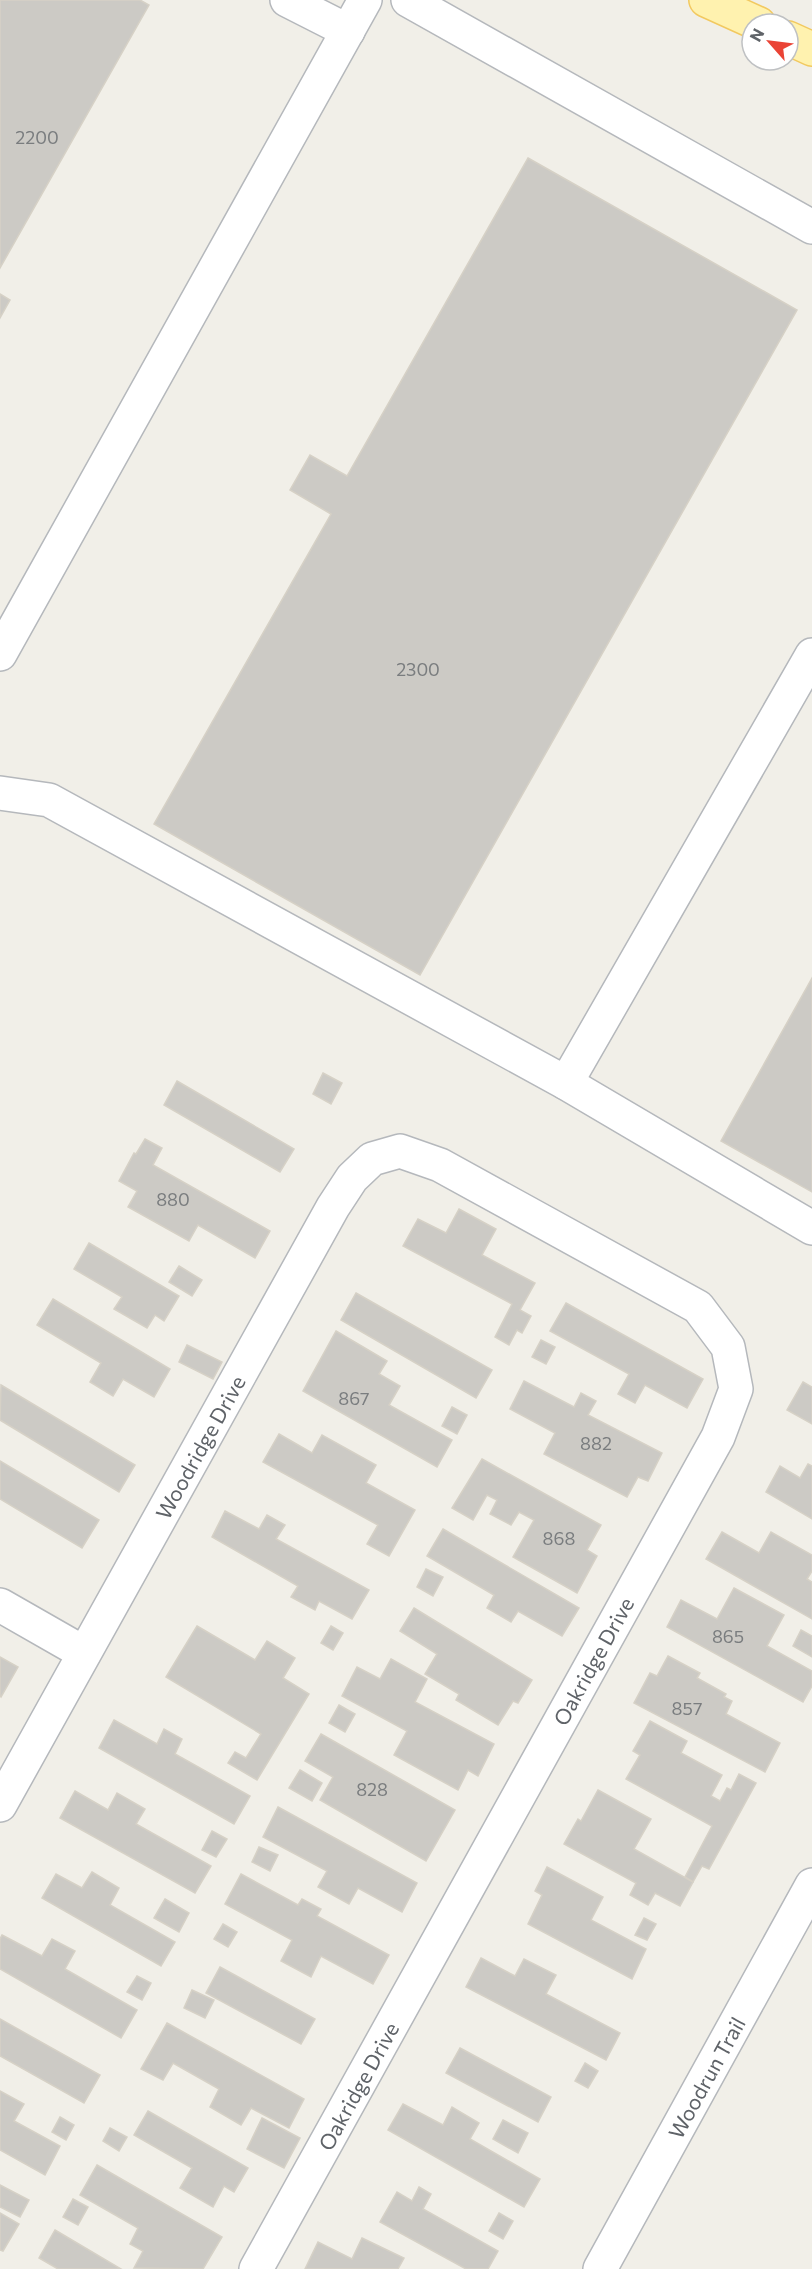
<svg xmlns="http://www.w3.org/2000/svg" width="812" height="2269" font-family="Commissioner,sans-serif">
	<rect width="100%" height="100%" fill="#f1efe8"/>
	<g fill="#cccac5" stroke="#d6d1c6" stroke-width="1.5">
		<path d="M0,0H140L149,5L0,268Z"/>
		<path d="M528,158L797,310L420,975L154,824L331,514L290,490L310,455L347,476Z"/>
		<path d="M0,294L10,300L0,318Z"/>
		<path d="M812,978V1192L721,1141Z"/>
		<path d="M323,1073L342,1083L331,1104L313,1094Z"/>
		<path d="M177,1081L294,1149L280,1172L164,1105Z"/>
		<path d="M145,1139L162,1148L153,1165L270,1231L255,1258L198,1225L189,1241L128,1207L137,1191L119,1181L134,1153L136,1154Z"/>
		<path d="M459,1209L496,1229L482,1255L535,1283L520,1310L531,1316L522,1333L517,1330L509,1345L495,1337L512,1304L403,1246L418,1219L446,1233Z"/>
		<path d="M89,1243L179,1296L164,1321L155,1315L147,1328L114,1309L122,1297L74,1269Z"/>
		<path d="M179,1266L202,1280L192,1296L169,1282Z"/>
		<path d="M356,1293L492,1370L476,1398L341,1320Z"/>
		<path d="M53,1299L170,1369L154,1397L123,1379L113,1396L90,1382L101,1363L37,1325Z"/>
		<path d="M566,1303L703,1379L687,1408L645,1385L635,1403L618,1394L629,1374L550,1331Z"/>
		<path d="M336,1331L387,1361L379,1374L400,1386L389,1405L452,1440L437,1467L303,1391Z"/>
		<path d="M541,1340L555,1347L546,1364L532,1357Z"/>
		<path d="M187,1345L222,1362L213,1379L179,1362Z"/>
		<path d="M524,1381L574,1407L581,1393L596,1401L588,1415L662,1453L648,1481L638,1477L627,1497L544,1454L555,1433L510,1409Z"/>
		<path d="M803,1382L812,1387V1424L787,1410Z"/>
		<path d="M1,1385L135,1465L119,1492L0,1420Z"/>
		<path d="M452,1407L467,1415L457,1434L442,1426Z"/>
		<path d="M279,1434L312,1453L322,1435L376,1465L366,1483L415,1510L389,1556L367,1544L378,1525L263,1462Z"/>
		<path d="M482,1459L601,1525L587,1550L597,1556L577,1593L513,1557L534,1520L519,1512L511,1525L490,1514L497,1500L487,1495L473,1520L452,1508Z"/>
		<path d="M0,1461L99,1520L82,1548L0,1499Z"/>
		<path d="M808,1464L812,1466V1519L766,1492L780,1466L800,1478Z"/>
		<path d="M225,1511L259,1529L267,1515L285,1525L276,1539L369,1590L352,1619L319,1601L315,1610L291,1597L298,1586L212,1537Z"/>
		<path d="M443,1529L579,1608L562,1636L518,1611L511,1622L487,1608L494,1595L427,1556Z"/>
		<path d="M722,1532L759,1553L771,1532L812,1555V1571L807,1579L812,1582V1619L706,1559Z"/>
		<path d="M426,1569L443,1577L433,1596L417,1587Z"/>
		<path d="M734,1588L784,1615L767,1646L812,1671V1686L803,1702L667,1627L681,1600L717,1619Z"/>
		<path d="M414,1608L532,1680L518,1703L513,1701L498,1725L456,1700L459,1694L425,1674L437,1654L400,1631Z"/>
		<path d="M197,1626L255,1660L267,1641L295,1658L283,1678L309,1694L257,1780L228,1763L235,1752L246,1758L261,1734L166,1677Z"/>
		<path d="M331,1626L343,1633L333,1650L321,1643Z"/>
		<path d="M801,1630L812,1636V1657L793,1646Z"/>
		<path d="M668,1656L700,1673L697,1678L726,1694L724,1697L732,1701L726,1714L780,1743L765,1772L634,1703L650,1673L657,1676Z"/>
		<path d="M0,1657L18,1667L1,1697L0,1696Z"/>
		<path d="M391,1659L427,1679L415,1702L494,1744L478,1776L468,1770L458,1790L394,1755L407,1731L342,1696L357,1667L380,1679Z"/>
		<path d="M339,1705L355,1714L345,1732L329,1723Z"/>
		<path d="M114,1720L157,1744L164,1729L182,1739L175,1754L250,1796L234,1824L99,1748Z"/>
		<path d="M650,1721L687,1741L681,1753L722,1775L711,1796L720,1801L727,1788L731,1790L739,1774L756,1783L709,1869L702,1866L693,1882L685,1877L712,1826L626,1779L640,1755L633,1751Z"/>
		<path d="M321,1734L455,1810L426,1861L320,1800L333,1777L305,1761Z"/>
		<path d="M300,1770L322,1783L312,1801L289,1788Z"/>
		<path d="M598,1790L651,1819L634,1849L693,1882L680,1906L655,1893L648,1905L630,1895L636,1883L564,1844L578,1819L581,1821Z"/>
		<path d="M75,1791L108,1810L117,1793L145,1809L136,1824L211,1866L195,1893L60,1818Z"/>
		<path d="M278,1807L417,1883L402,1912L358,1888L349,1904L318,1887L327,1871L263,1837Z"/>
		<path d="M212,1831L227,1839L216,1857L202,1850Z"/>
		<path d="M259,1847L278,1855L270,1871L252,1862Z"/>
		<path d="M547,1867L603,1897L591,1920L646,1949L632,1979L528,1924L542,1895L535,1891Z"/>
		<path d="M92,1872L119,1888L110,1905L175,1942L161,1966L42,1898L56,1874L82,1888Z"/>
		<path d="M241,1874L298,1905L302,1899L321,1909L317,1916L389,1955L373,1984L321,1956L311,1977L281,1961L292,1940L225,1904Z"/>
		<path d="M165,1899L189,1913L179,1932L154,1918Z"/>
		<path d="M644,1918L656,1924L647,1940L635,1935Z"/>
		<path d="M223,1924L237,1932L228,1947L214,1939Z"/>
		<path d="M2,1935L42,1956L52,1939L75,1951L65,1969L137,2010L121,2038L0,1969V1939Z"/>
		<path d="M481,1958L515,1976L524,1959L556,1975L546,1994L620,2033L606,2060L466,1987Z"/>
		<path d="M220,1967L315,2019L301,2044L206,1993Z"/>
		<path d="M137,1976L151,1983L142,2000L127,1992Z"/>
		<path d="M192,1990L214,2000L205,2018L184,2008Z"/>
		<path d="M0,2019L100,2075L84,2103L0,2056Z"/>
		<path d="M167,2023L304,2099L289,2128L251,2108L241,2125L210,2107L219,2089L173,2063L163,2080L141,2069Z"/>
		<path d="M460,2048L551,2097L538,2122L446,2073Z"/>
		<path d="M585,2063L598,2071L588,2088L575,2081Z"/>
		<path d="M0,2091L24,2104L14,2121L60,2146L45,2175L0,2150Z"/>
		<path d="M403,2104L443,2125L452,2107L479,2123L470,2139L540,2179L524,2207L388,2130Z"/>
		<path d="M148,2111L248,2168L234,2192L224,2186L213,2207L180,2188L192,2168L134,2135Z"/>
		<path d="M60,2117L74,2125L66,2140L52,2132Z"/>
		<path d="M262,2118L300,2138L284,2168L247,2149Z"/>
		<path d="M503,2120L528,2133L518,2153L493,2139Z"/>
		<path d="M110,2128L127,2137L119,2151L103,2141Z"/>
		<path d="M97,2165L222,2237L203,2269L134,2268L143,2251L130,2244L138,2228L80,2195Z"/>
		<path d="M0,2185L29,2200L20,2217L0,2207Z"/>
		<path d="M419,2187L431,2194L423,2209L498,2251L488,2269H466L380,2222L397,2192L412,2201Z"/>
		<path d="M73,2199L88,2207L78,2225L63,2217Z"/>
		<path d="M0,2213L19,2224L3,2251L0,2250Z"/>
		<path d="M499,2213L513,2221L503,2239L489,2231Z"/>
		<path d="M55,2230L121,2269H58L39,2258Z"/>
		<path d="M362,2238L404,2258L398,2269H305L318,2242L352,2259Z"/>
	</g>
	<g fill="none" stroke-linecap="round" stroke-linejoin="round">
		<g stroke="#b5b8bc" stroke-width="36">
			<g id="minor">
				<path d="M287,0L348,31"/>
				<path d="M408,0L812,227"/>
				<path d="M0,654L365,0"/>
				<path d="M0,793L49,800L566,1083L812,1228"/>
				<path d="M566,1083L812,655"/>
				<path d="M0,1605L84,1653"/>
				<path id="s1" d="M0,1805L333,1207L352,1178L372,1159L400,1151L440,1165L698,1307L728,1347L736,1389L718,1437L256,2269"/>
				<path id="s2" d="M600,2269L812,1885"/>
			</g>
		</g>
		<g stroke="#f2c960" stroke-width="36">
			<g id="major">
				<path d="M706,0L759,24"/>
				<path d="M788,38L812,49"/>
			</g>
		</g>
		<use href="#minor" stroke="#fff" stroke-width="33"/>
		<use href="#major" stroke="#fff2af" stroke-width="33"/>
	</g>
	<g text-anchor="middle" dominant-baseline="central" stroke-width="4.5" stroke-linejoin="round" paint-order="stroke">
		<g font-size="18" fill="#7a7d7f">
			<text x="37" y="137">2200</text>
			<text x="418" y="669">2300</text>
			<text x="173" y="1199">880</text>
			<text x="354" y="1398">867</text>
			<text x="596" y="1443">882</text>
			<text x="559" y="1538">868</text>
			<text x="728" y="1636">865</text>
			<text x="687" y="1708">857</text>
			<text x="372" y="1789">828</text>
		</g>
		<g font-size="21" fill="#5f6368" stroke="#fff">
			<text stroke="none"><textPath href="#s1" startOffset="410">Woodridge Drive</textPath></text>
			<text transform="translate(593 1661) rotate(-61)">Oakridge Drive</text>
			<text stroke="none"><textPath href="#s2" startOffset="219">Woodrun Trail</textPath></text>
			<text transform="translate(358 2086) rotate(-61)">Oakridge Drive</text>
		</g>
	</g>
	<g transform="translate(770 42) rotate(298)"><circle r="28" fill="#ffffff" stroke="#bfc1c3" stroke-width="1.5"/>
	<path d="M0-4.5L10 22L0 15L-10 22Z" fill="#ea4335"/>
	<text y="-9" font-size="16" font-weight="bold" text-anchor="middle" fill="#5f6368">N</text>
	</g>
</svg>
